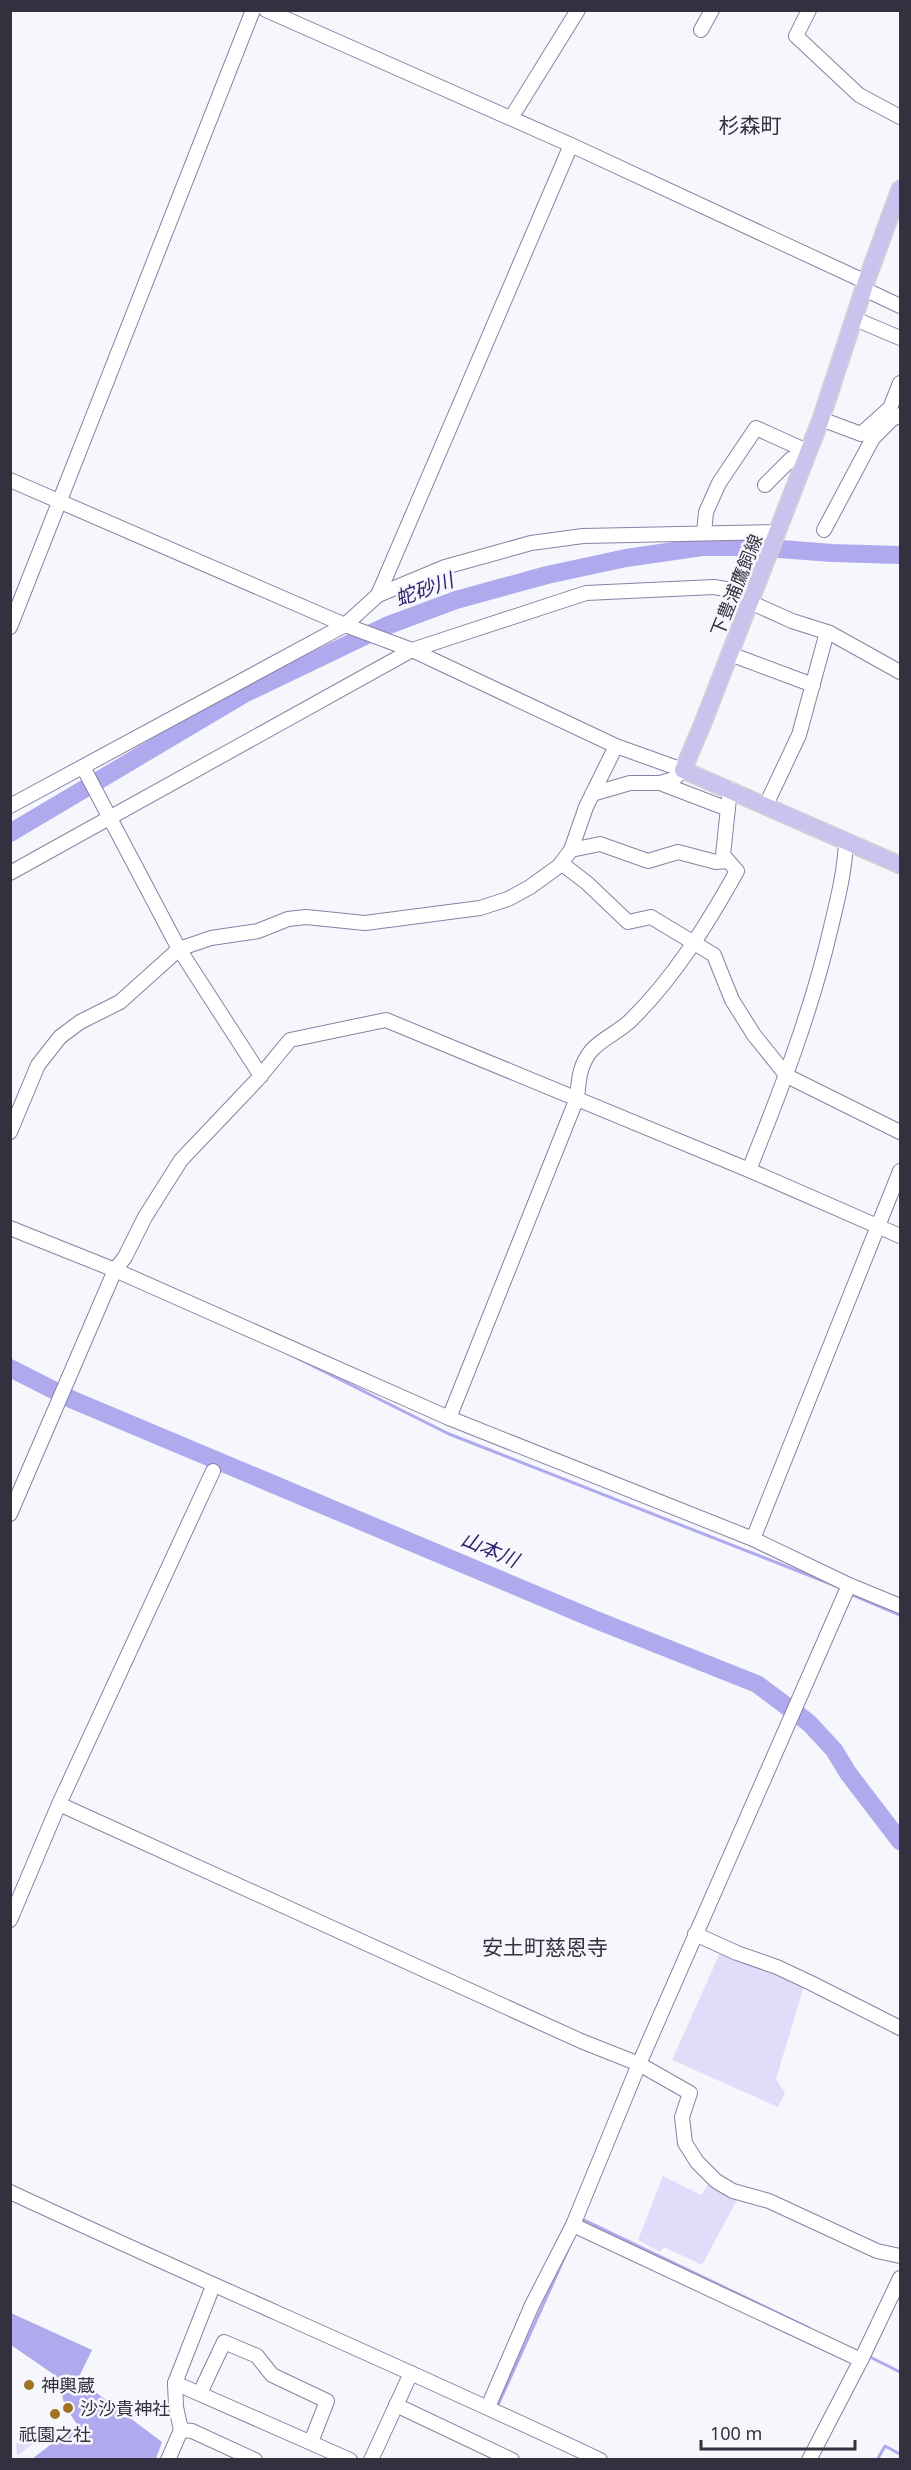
<svg xmlns="http://www.w3.org/2000/svg" width="911" height="2470" font-family="'Noto Sans','Noto Sans JP',sans-serif">
	<rect width="100%" height="100%" fill="#f6f6fd"/>
	<g fill="#dfddfa">
		<path d="M720,1953C748,1965 776,1973 804,1986L776,2079L785,2093L778,2107L672,2060Z"/>
		<path d="M663,2176L701,2195L711,2180L739,2196L702,2265L664,2247L660,2252L638,2240Z"/>
		<path d="M29,2436L34,2443L17,2456L16,2444Z"/>
	</g>
	<path fill="#b0a9ed" d="M11,2313L92,2350L78,2379L162,2442L156,2459H32L77,2424C68,2411 60,2401 62,2385L56,2376L11,2345Z"/>
	<g fill="none" stroke-linecap="round" stroke-linejoin="round">
		<g stroke="#b0a9ed" stroke-width="3">
			<path d="M285,1352L449,1434L836,1586"/>
			<path d="M853,1595L900,1615"/>
			<path d="M581,2220L582,2219L809,2328"/>
			<path d="M868,2356L900,2372"/>
			<path d="M498,2405L570,2245"/>
			<path d="M877,2460L885,2446L900,2454"/>
		</g>
		<g stroke="#b0a9ed" stroke-width="18">
			<path d="M10,833L244,694L386,626L456,600L547,575L626,558L702,547H754L832,553L900,555"/>
			<path d="M10,1368L73,1400L596,1620L757,1684L809,1723L834,1750L848,1773L900,1841"/>
		</g>
		<g stroke="#8683a4" stroke-width="16">
			<g id="minor">
				<path d="M266,10L571,145L866,282"/>
				<path d="M809,10L796,36L859,95L900,117"/>
				<path d="M701,30L712,10"/>
				<path d="M511,118L578,10"/>
				<path d="M864,289L900,306"/>
				<path d="M855,319L900,338"/>
				<path d="M821,419L861,434L890,408L900,383"/>
				<path d="M10,480L345,625L412,650L616,746L683,770L674,779L660,783"/>
				<path d="M765,485L791,459L795,457L806,458"/>
				<path d="M824,530L873,438L891,420L900,415"/>
				<path d="M704,533L706,512L719,483L756,428L809,452"/>
				<path d="M378,595L571,145"/>
				<path d="M750,602L792,621L830,633L900,672"/>
				<path d="M10,627L253,10"/>
				<path d="M730,654L813,685"/>
				<path d="M83,767L179,949L261,1076"/>
				<path d="M592,794L630,783H660L728,809"/>
				<path d="M766,805L799,735L827,632"/>
				<path d="M10,806L345,625L378,595L445,567L531,543L583,536L778,532"/>
				<path d="M571,850L600,844L648,861L678,852L716,862L728,861"/>
				<path d="M561,863L587,883L628,922L651,917L714,955L732,1000L754,1035L787,1076L900,1132"/>
				<path d="M10,873L412,650L586,593L714,587L754,594"/>
				<path d="M10,1132L38,1065L60,1037L80,1022L120,1002L179,949L211,938L258,931L288,919L306,917L365,923L480,908L508,899L530,887L559,866L571,850L586,807L616,746"/>
				<path d="M749,1170C781,1090 812,1010 831,927C838,898 845,870 846,841"/>
				<path d="M10,1228L115,1270L449,1418L753,1539L849,1585L900,1606"/>
				<path d="M449,1418L577,1098C579,1080 579,1066 591,1051C601,1039 619,1032 631,1020C674,978 708,923 737,871L723,855L730,789"/>
				<path d="M10,1514L115,1270L125,1257L145,1217L181,1160L257,1080L290,1040L386,1020L749,1170L900,1236"/>
				<path d="M753,1539L900,1171"/>
				<path d="M59,1804L581,2041L639,2064L690,2093L682,2117L685,2143L697,2162L716,2181L733,2191L769,2201L877,2251L900,2256"/>
				<path d="M10,1920L59,1804L213,1471"/>
				<path d="M695,1934L737,1953L777,1967L811,1983L900,2028"/>
				<path d="M10,2192C206,2283 405,2368 600,2460"/>
				<path d="M573,2225L861,2360"/>
				<path d="M175,2383L350,2460"/>
				<path d="M200,2393L224,2342L257,2356L272,2375L327,2401L311,2442"/>
				<path d="M396,2405L512,2460"/>
				<path d="M488,2407L532,2305L573,2225L639,2064L849,1585"/>
				<path d="M181,2430L192,2431L255,2460"/>
				<path d="M168,2460L181,2430L176,2407L175,2383L213,2286"/>
				<path d="M371,2460L411,2373"/>
				<path d="M809,2460L861,2360L900,2278"/>
			</g>
		</g>
		<g stroke="#d2d2d5" stroke-width="19">
			<path id="major" d="M900,189L866,282L821,419L703,723L683,770L900,865"/>
		</g>
		<use href="#minor" stroke="#fff" stroke-width="14"/>
		<use href="#major" stroke="#c9c4ed" stroke-width="16"/>
	</g>
	<g fill="#9e7323" stroke="#f6f6fd" stroke-width="2">
		<circle cx="29" cy="2385" r="6"/>
		<circle cx="68" cy="2408" r="6"/>
		<circle cx="55" cy="2414" r="6"/>
	</g>
	<g text-anchor="middle" dominant-baseline="central" stroke-width="5" stroke-linejoin="round" paint-order="stroke">
		<g font-size="18" fill="#33313f" stroke="#f6f6fd">
			<text transform="translate(736 585) rotate(-68)">下豊浦鷹飼線</text>
		</g>
		<g font-size="18" fill="#33313f" stroke="#f6f6fd" text-anchor="start">
			<text x="41" y="2385">神輿蔵</text>
			<text x="80" y="2408">沙沙貴神社</text>
			<text x="55" y="2434" text-anchor="middle">祇園之社</text>
		</g>
		<g font-size="20" font-style="italic" fill="#311d6b" stroke="#f6f6fd">
			<text transform="translate(424 589) rotate(-20)">蛇砂川</text>
			<text transform="translate(490 1549) rotate(23)">山本川</text>
		</g>
		<g font-size="21" fill="#33313f" stroke="#f6f6fd">
			<text x="750" y="125">杉森町</text>
			<text x="545" y="1947">安土町慈恩寺</text>
		</g>
	</g>
	<rect width="911" height="2470" fill="none" stroke="#33313f" stroke-width="24"/>
	<path d="M701 2440v9h154v-9" fill="none" stroke="#33313f" stroke-width="3"/>
	<text x="710" y="2440" font-size="18" fill="#33313f" stroke="#f6f6fd" stroke-width="4.5" paint-order="stroke">100 m</text>
</svg>
